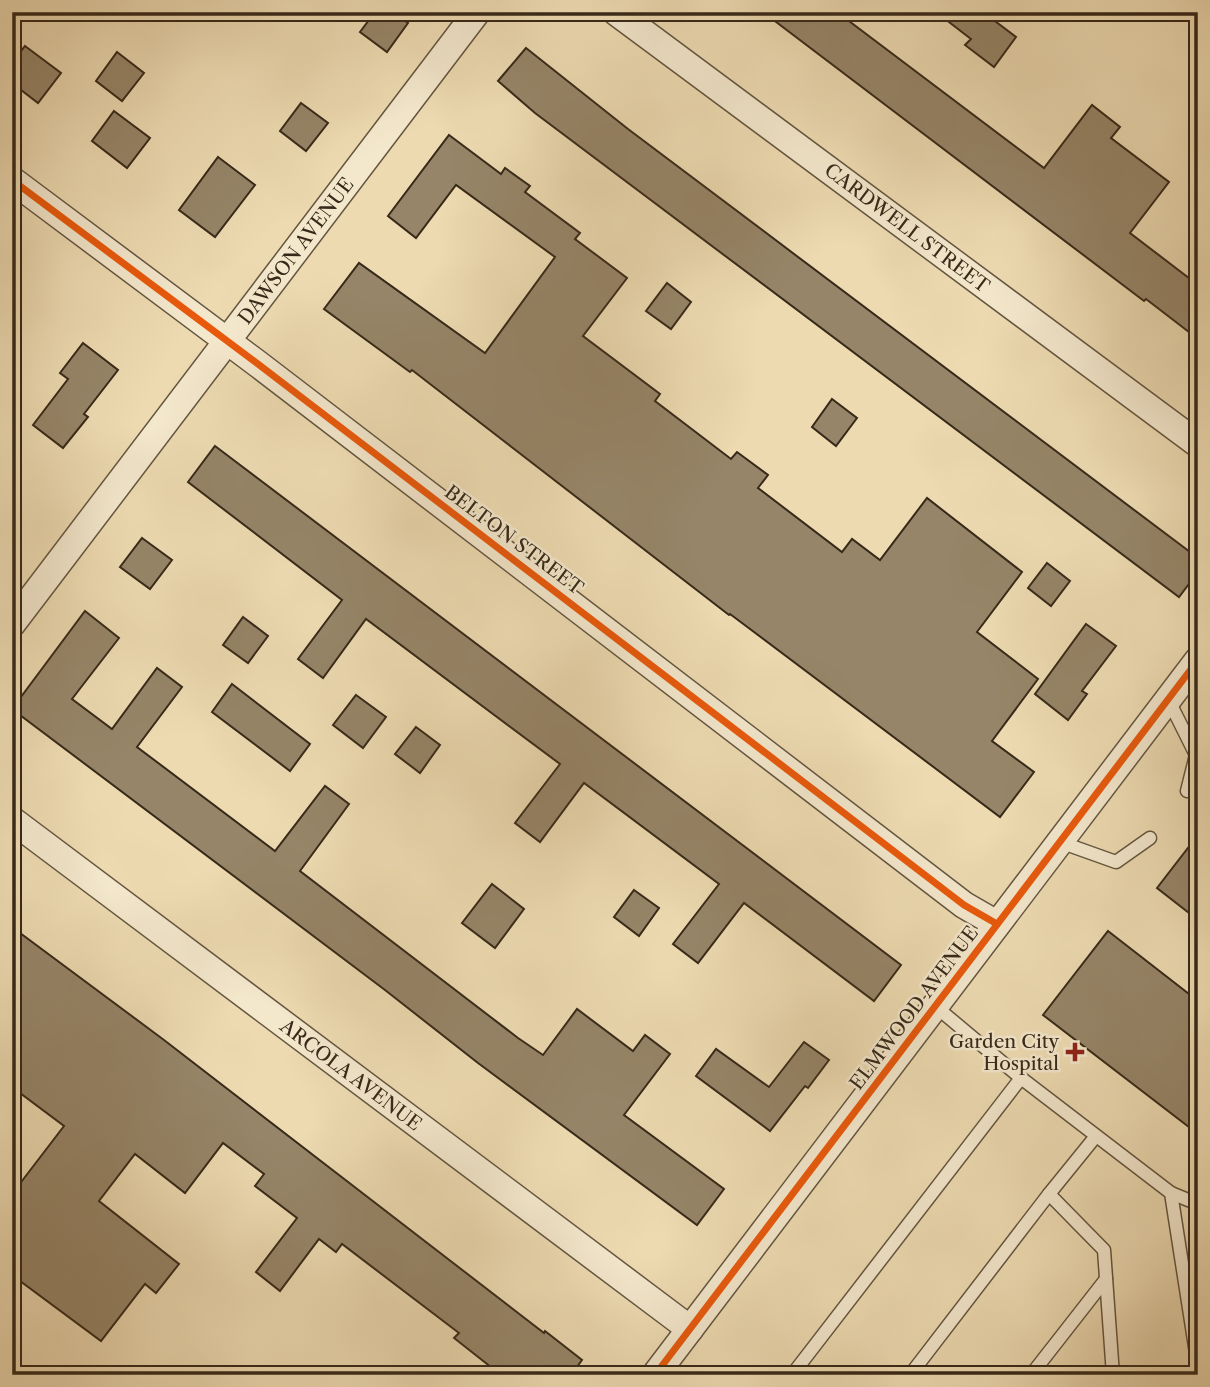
<svg xmlns="http://www.w3.org/2000/svg" width="1210" height="1387" font-family="'Libre Caslon Text',serif">
	<rect width="100%" height="100%" fill="#eddab1"/>
	<filter id="stains"><feTurbulence type="fractalNoise" baseFrequency=".00286" numOctaves="4"/><feColorMatrix values="0 0 0 0 .2 0 0 0 0 .09 0 0 0 0 .02 0 0 0 .5 -.17"/></filter>
	<radialGradient id="worn" r=".72"><stop offset=".6" stop-color="#630" stop-opacity="0"/><stop offset="1" stop-color="#630" stop-opacity=".3"/></radialGradient>
	<g fill="#968568" stroke="#372919" stroke-width="2">
		<path d="M375,12H394L408,23L387,52L360,32Z"/>
		<path d="M763,12H837L1044,168L1092,105L1120,127L1111,138L1169,182L1130,233L1198,285V339L1146,299L1144,301Z"/>
		<path d="M936,12H983L1016,37L994,67L965,45L971,39Z"/>
		<path d="M25,46L61,73L38,103L12,83V63Z"/>
		<path d="M526,48L628,129L1198,558V572L1179,597L535,113L498,81Z"/>
		<path d="M117,52L144,73L122,101L96,81Z"/>
		<path d="M301,103L328,123L306,151L280,131Z"/>
		<path d="M114,111L150,138L127,168L92,141Z"/>
		<path d="M449,135L501,174L505,168L530,186L525,192L580,233L575,239L627,278L583,336L660,394L655,401L731,459L737,452L768,475L758,488L842,552L852,539L880,560L927,498L1022,572L977,632L1038,679L992,741L1034,772L1000,817L730,614L729,615L412,370L410,372L324,309L359,263L485,353L555,257L456,185L416,238L388,216Z"/>
		<path d="M218,157L255,185L215,237L179,210Z"/>
		<path d="M667,283L691,302L671,329L646,311Z"/>
		<path d="M83,343L118,370L84,414L88,417L63,448L33,425L68,379L60,373Z"/>
		<path d="M832,399L857,418L836,446L812,427Z"/>
		<path d="M215,446L901,965L874,1001L744,903L698,963L673,944L719,884L584,783L540,842L515,823L560,764L366,619L323,678L298,659L342,600L188,482Z"/>
		<path d="M142,538L172,560L150,589L120,567Z"/>
		<path d="M1047,563L1070,581L1051,606L1028,588Z"/>
		<path d="M85,611L119,638L72,699L112,729L157,668L182,687L137,747L275,851L325,786L349,804L300,871L518,1038L543,1055L577,1009L633,1051L645,1035L670,1054L624,1115L724,1189L697,1225L478,1063L385,990L12,709Z"/>
		<path d="M243,617L268,636L248,663L223,645Z"/>
		<path d="M1086,624L1116,646L1082,691L1087,694L1068,720L1035,694Z"/>
		<path d="M232,684L310,744L290,771L212,712Z"/>
		<path d="M356,695L386,717L363,748L333,725Z"/>
		<path d="M416,727L440,745L420,773L395,754Z"/>
		<path d="M1198,835V920L1157,888Z"/>
		<path d="M492,884L524,909L495,948L462,923Z"/>
		<path d="M634,890L659,908L639,936L614,917Z"/>
		<path d="M12,927L164,1040L544,1333L545,1331L582,1360L571,1375H501L454,1338L459,1333L342,1244L336,1252L319,1239L280,1291L256,1272L297,1218L255,1186L264,1174L223,1143L185,1193L135,1154L99,1201L179,1264L156,1293L145,1284L101,1341L12,1275V1194L64,1126L12,1087Z"/>
		<path d="M1108,931L1198,1001V1134L1043,1015Z"/>
		<path d="M804,1042L829,1060L808,1088L805,1086L770,1131L696,1076L716,1049L769,1087Z"/>
	</g>
	<g fill="none" stroke-linecap="round" stroke-linejoin="round">
		<g stroke="#64553f" stroke-width="15">
			<g id="lane">
				<path d="M1168,699L1196,755L1187,791"/>
				<path d="M1060,842L1116,862L1150,838"/>
				<path d="M935,1006L1021,1078L1171,1193L1198,1366"/>
				<path d="M1096,1136L1049,1194L1104,1250L1113,1375"/>
				<path d="M1171,1193L1198,1204"/>
				<path d="M792,1375L1021,1078"/>
				<path d="M910,1375L1049,1194"/>
				<path d="M1031,1375L1106,1279"/>
			</g>
		</g>
		<g stroke="#64553f" stroke-width="29">
			<g id="street">
				<path d="M616,12L1198,444"/>
				<path d="M12,180L258,364L964,905L997,924"/>
				<path d="M12,624L477,12"/>
				<path d="M12,820L690,1329"/>
				<path d="M655,1375L1198,660"/>
			</g>
		</g>
		<use href="#lane" stroke="#f3e7cc" stroke-width="12"/>
		<use href="#street" stroke="#f3e7cc" stroke-width="26"/>
		<g stroke="#f3e7cc" stroke-width="11">
			<g id="cycleway">
				<path d="M12,180L258,364L964,905L997,924"/>
				<path d="M655,1375L1198,660"/>
			</g>
		</g>
		<use href="#cycleway" stroke="#e8590c" stroke-width="7"/>
	</g>
	<path fill="#8f2418" stroke="#f3e7cc" stroke-width="2.5" d="M1071.5 1041.5h7v7h7v7h-7v7h-7v-7h-7v-7h7z"/>
	<g text-anchor="middle" dominant-baseline="central" stroke-width="5" stroke-linejoin="round" paint-order="stroke">
		<g font-size="19" fill="#372919" stroke="#f3e7cc">
			<text transform="translate(907 228) rotate(37)">CARDWELL STREET</text>
			<text transform="translate(296 251) rotate(-53)">DAWSON AVENUE</text>
			<text transform="translate(514 540) rotate(37)">BELTON STREET</text>
			<text transform="translate(914 1008) rotate(-53)">ELMWOOD AVENUE</text>
			<text transform="translate(351 1075) rotate(37)">ARCOLA AVENUE</text>
		</g>
		<g font-size="19" fill="#372919" stroke="#f3e7cc" text-anchor="end">
			<text x="1059" y="1041">Garden City<tspan x="1059" dy="22">Hospital</tspan></text>
		</g>
	</g>
	<rect width="1210" height="1387" fill="none" stroke="#eddab1" stroke-width="42"/>
	<rect x="14" y="14" width="1182" height="1359" fill="none" stroke="#372919" stroke-width="3.5"/>
	<rect x="21" y="21" width="1168" height="1345" fill="none" stroke="#372919" stroke-width="2"/>
	<rect width="100%" height="100%" filter="url(#stains)"/>
	<rect width="100%" height="100%" fill="url(#worn)"/>
</svg>
